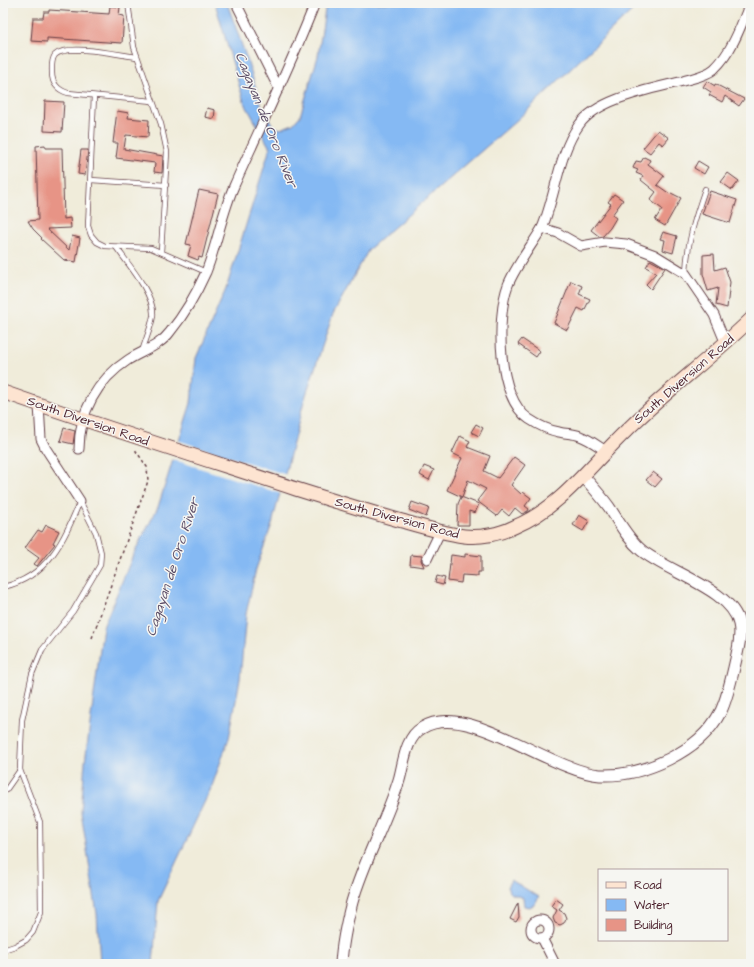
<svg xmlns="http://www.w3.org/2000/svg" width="754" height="967" font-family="'Architects Daughter',sans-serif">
	<rect width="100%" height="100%" fill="#f6f6f2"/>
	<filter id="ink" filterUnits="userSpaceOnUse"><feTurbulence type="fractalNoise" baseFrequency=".025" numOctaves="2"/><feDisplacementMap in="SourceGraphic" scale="8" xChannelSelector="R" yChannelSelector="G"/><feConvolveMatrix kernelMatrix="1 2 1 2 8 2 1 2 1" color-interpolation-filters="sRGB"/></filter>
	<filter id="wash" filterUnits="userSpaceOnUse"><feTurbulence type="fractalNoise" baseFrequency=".012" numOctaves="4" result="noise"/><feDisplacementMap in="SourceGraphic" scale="16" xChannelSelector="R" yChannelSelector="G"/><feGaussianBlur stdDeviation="0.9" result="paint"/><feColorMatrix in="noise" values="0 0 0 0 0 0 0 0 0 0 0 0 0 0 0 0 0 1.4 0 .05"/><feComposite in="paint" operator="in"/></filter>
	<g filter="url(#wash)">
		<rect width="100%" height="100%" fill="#f0ecda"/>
		<g fill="#85b9f3" stroke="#686c8f">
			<path d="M215,3H227L248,62L260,102L273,126L280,129L293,124L300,116L318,56L326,3H640L517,120L369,249L333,314L304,401L272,524L256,569L246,614L240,679L229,738L212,786L158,901L153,964H100L97,914L81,812L85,762L103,627L134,553L158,507L191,403L196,358L226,289L270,148L244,102Z"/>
			<path d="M511,880L539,897L534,905L529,907L524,906L523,898L510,893L507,887Z"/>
		</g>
		<path fill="#f0ecda" d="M177,440L287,475L282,494L171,459Z"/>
		<g id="blocks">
			<g fill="#e79486">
				<path d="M110,6L120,7L119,15L124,16L122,43L47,38V42L31,41L33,18H43L44,12H49V10L109,14Z"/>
				<path d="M707,81L715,86V84L744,99L739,106L725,96L722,102L709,95L711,92L703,87Z"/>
				<path d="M45,101L64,102L62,132L44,131Z"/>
				<path d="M207,108L215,110L214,119L205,117Z"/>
				<path d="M117,111L129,113L128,118L149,120L148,137L126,135L124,149L163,156L162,173L154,172L155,163L116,158L118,143H113Z"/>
				<path d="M658,130L669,138L663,145L659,142L650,153L643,148Z"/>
				<path d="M45,145L46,148H62L64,219L70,218L71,228L47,229L69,250L72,236L80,238L76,262L64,260L41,239L42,238L33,229L28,221L38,220L36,146Z"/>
				<path d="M81,150H88L85,175L78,174Z"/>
				<path d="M644,157L650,160L648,164L664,176L657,185L670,194L671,193L681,198L665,226L655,220L662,209L650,200L656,192L641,180L643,176L636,173L638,170L633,168L636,161L641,162Z"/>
				<path d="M698,161L708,167L704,174L694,168Z"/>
				<path d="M728,173L739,181L732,190L721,182Z"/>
				<path d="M199,190L218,194L202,258L199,257L198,260L188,256L191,245L186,244Z"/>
				<path d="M710,191L737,200L730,223L702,214Z"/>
				<path d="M614,194L623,200L612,215L616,218L610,228L603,236L600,237L591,230L611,204L608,202Z"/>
				<path d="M663,232L677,236L673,253L663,250L665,240L660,239Z"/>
				<path d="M714,254L715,270L725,267L730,282L727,308L716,305L718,288L708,291L703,274V255Z"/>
				<path d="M650,260L665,268L651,289L646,284L656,273L646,267Z"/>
				<path d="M571,281L582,286L579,294L590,299L584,311L578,308L567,330L554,323Z"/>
				<path d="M522,339L540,351L536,357L518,344Z"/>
				<path d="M476,424L483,428L479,436L471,432Z"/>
				<path d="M64,428L75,431L73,444L60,441Z"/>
				<path d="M460,436L470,441L467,447L490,456L484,471L498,478L514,457L525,465L511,485L521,494L523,492L531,498L525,506L529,509L528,511L522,514L515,508L509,516L502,510L497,516L477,501L486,489L468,480L462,497L447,490L462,458L452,453Z"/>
				<path d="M424,466L434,470L429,480L420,475Z"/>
				<path d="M653,472L662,479L655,487L646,480Z"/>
				<path d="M461,497L479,504L475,513L469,511V525H457L458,504Z"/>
				<path d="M412,502L429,508L426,517L409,510Z"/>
				<path d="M579,515L589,521L583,531L573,525Z"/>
				<path d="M46,525L59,531L53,543L55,544L37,566L34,564L39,558L25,548L38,530L42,532Z"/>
				<path d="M465,554L481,556V572H478V576L462,575L461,583L448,581L451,555L465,557Z"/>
				<path d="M411,555L422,556L421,560L424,567L410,565Z"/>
				<path d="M437,576L445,578L443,585L435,583Z"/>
				<path d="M556,899L563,904L559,910L564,913L566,918L564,923L560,925L555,923L553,918L557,910L551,906Z"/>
				<path d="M518,903L519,917L516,922L510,919Z"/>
			</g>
		</g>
	</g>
	<g filter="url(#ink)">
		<use href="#blocks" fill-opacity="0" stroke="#633e45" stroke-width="1"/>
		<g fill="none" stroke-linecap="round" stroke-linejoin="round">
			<g stroke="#633e45" stroke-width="6">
				<g id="service">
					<path d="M128,3L134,47L161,124L167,152L161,252"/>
					<path d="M137,57C120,55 67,43 55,55C51,60 52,67 52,73C52,84 58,90 68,93L152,101"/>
					<path d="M94,96L88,226L91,235L97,242L105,246L151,248L206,272"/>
					<path d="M91,180L166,185"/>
					<path d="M116,247C128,264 155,295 153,316C151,328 145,341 142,352"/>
					<path d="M686,274C687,242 695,218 705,189"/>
					<path d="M3,587C48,577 64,540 80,501"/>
					<path d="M3,792L6,790L20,770"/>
					<path d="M3,950L15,946L26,940L33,932L41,912L40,822L20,770L22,720L32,674L42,650L73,611L100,565L101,553L96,533L80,501"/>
				</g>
			</g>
			<g stroke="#633e45" stroke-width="11">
				<g id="minor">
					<path d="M236,3L279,89"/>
					<path d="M542,228C532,245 515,267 508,285C496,317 497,398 529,419C538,425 548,430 559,432C566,434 574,433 580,436C589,439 598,446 606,451"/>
					<path d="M726,344L714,315L686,274L655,255L626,244L605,242L581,246L558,233L542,228C556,195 558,154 579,125C598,98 652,89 683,81C693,78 706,76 714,69C732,52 741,26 750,3"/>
					<path d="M39,405L41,439L46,449L80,501"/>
					<path d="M79,449C79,413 97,380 128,360C142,351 160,346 170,332C184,315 197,292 206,272C217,244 222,213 234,186C261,125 291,65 315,3"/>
					<path d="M427,559L440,532"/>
					<circle cx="540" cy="929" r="9"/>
					<path d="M542,938L555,964"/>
				</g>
			</g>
			<g stroke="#633e45" stroke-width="13">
				<path id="tertiary" d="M341,964C342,944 347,921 352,902C364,860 386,822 399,780C404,763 405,738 422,728C467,700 549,771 600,775C625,776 647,770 669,759C692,747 709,734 721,711C728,696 732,676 736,659C738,648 742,636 739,624C733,590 667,572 641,550C627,538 619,522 609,507C601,496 592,486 583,476"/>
			</g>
			<g stroke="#633e45" stroke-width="15">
				<path id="secondary" d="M3,392C100,426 198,457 296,489C331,500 366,511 402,521C423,527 443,533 464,536C480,538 500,534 514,527C561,508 591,464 627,430C666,391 711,358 751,319"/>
			</g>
			<path stroke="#633e45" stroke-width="1.5" stroke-dasharray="3 3" stroke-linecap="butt" d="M92,638L148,481L147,467L134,448"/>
			<use href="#service" stroke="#fff" stroke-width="4.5"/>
			<use href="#minor" stroke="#fff" stroke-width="9"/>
			<use href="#tertiary" stroke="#fff" stroke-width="11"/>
			<use href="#secondary" stroke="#fde4d1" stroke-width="13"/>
		</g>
	</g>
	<g text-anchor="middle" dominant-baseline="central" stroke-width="3" stroke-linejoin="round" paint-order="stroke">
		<g font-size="13" fill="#4a1f2b" stroke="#f6f6f2">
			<text transform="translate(684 379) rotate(-41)">South Diversion Road</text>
			<text transform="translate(88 421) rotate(19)">South Diversion Road</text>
			<text transform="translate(397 518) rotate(15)">South Diversion Road</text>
		</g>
		<g font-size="14" font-style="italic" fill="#5c4d67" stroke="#f6f6f2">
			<text transform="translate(266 120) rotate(68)">Cagayan de Oro River</text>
			<text transform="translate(173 567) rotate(-72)">Cagayan de Oro River</text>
		</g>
	</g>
	<rect width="754" height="967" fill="none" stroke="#f6f6f2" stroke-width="16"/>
	<rect x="598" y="869" width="130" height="72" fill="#f6f6f2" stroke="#b1a0a2"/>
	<rect x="606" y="882" width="20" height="6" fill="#fde4d1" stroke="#b1a0a2"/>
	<text x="634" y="889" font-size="12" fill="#4a1f2b">Road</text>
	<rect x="606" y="899" width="20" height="12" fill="#85b9f3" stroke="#b1a0a2"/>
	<text x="634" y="909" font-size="12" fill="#4a1f2b">Water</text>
	<rect x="606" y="919" width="20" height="12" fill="#e79486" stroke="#b1a0a2"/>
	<text x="634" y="929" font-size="12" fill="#4a1f2b">Building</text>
</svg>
